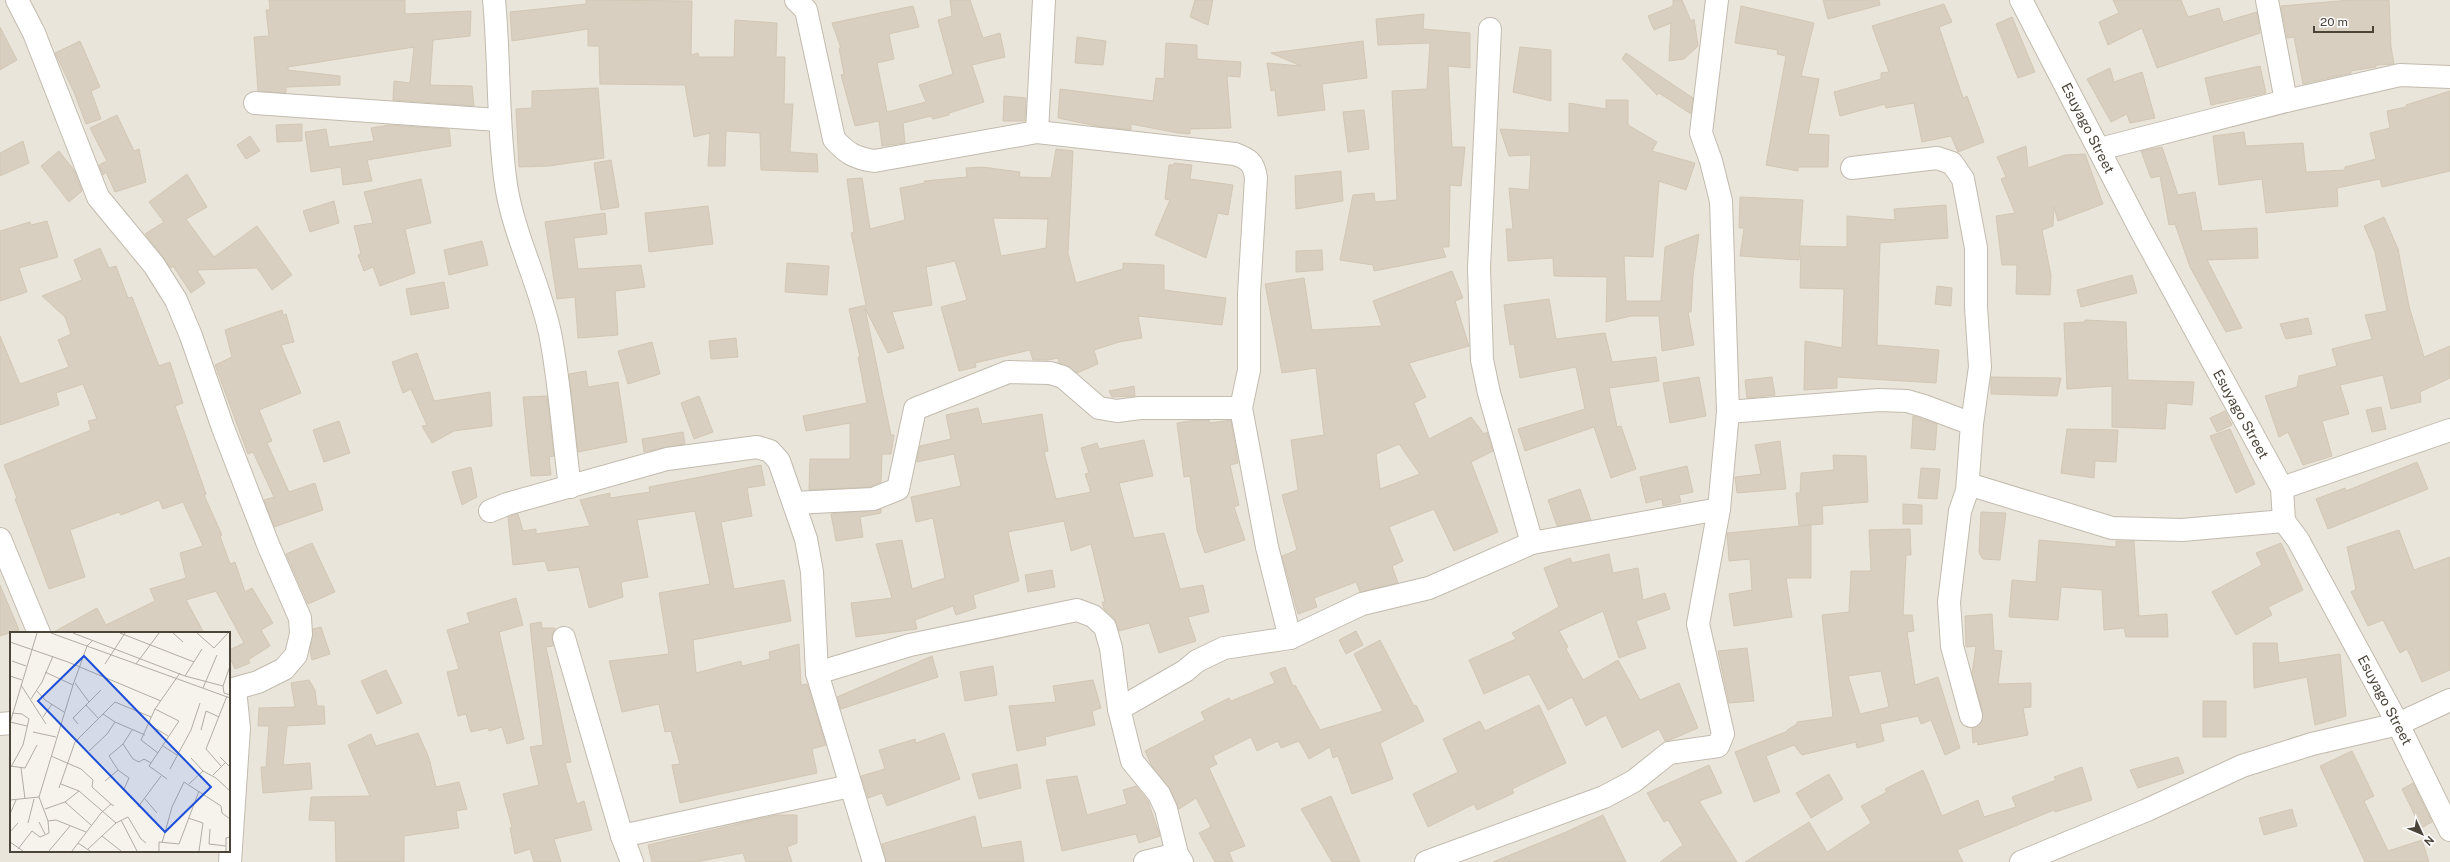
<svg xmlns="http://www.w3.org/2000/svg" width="2450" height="862" font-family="'Public Sans',sans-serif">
	<rect width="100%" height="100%" fill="#f6f3ec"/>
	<path fill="#eae5da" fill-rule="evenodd" d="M0,0H2450V862H0ZM11,633H229V851H11Z"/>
	<g fill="#d8cfc1" stroke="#d3c7b4" fill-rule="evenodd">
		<path d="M269,0H405V14L471,11L470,36L433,40L430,85L472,86L474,106L393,100L394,81L410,83L414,47L288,67V70L340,76V85L286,87V92L284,93L258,91L254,37L269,36L266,10H270Z"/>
		<path d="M586,0L692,1L691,55L698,53L699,57H734L735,20L777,23L776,57H785L784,104H793L790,152L817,154L818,172L761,170L760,133L726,131L725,166H708L710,133L694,137L685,85L600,84L599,46H588V29L512,41L510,12L586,4Z"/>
		<path d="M950,0H970L983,38L1000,33L1005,57L972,65L984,102L949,113V115L933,119L931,116L903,123L905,143L882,146L879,121L855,126L841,75L844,74L839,48H841L832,23L913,6L919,27L889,34L894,59L877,63L887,112L926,102L919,85L953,74L938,20L952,16Z"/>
		<path d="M1195,0H1213L1208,25L1190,17Z"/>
		<path d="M1673,0H1682L1691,21L1694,19L1698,46L1684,59L1669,61L1671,23L1654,30L1648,16L1673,6Z"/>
		<path d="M1823,0H1879L1880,5L1828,19Z"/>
		<path d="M2113,0H2181L2188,17L2219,8L2223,22L2257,12L2260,33L2157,68L2142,28L2108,45L2099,22L2119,13Z"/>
		<path d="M2350,0H2389L2391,47L2394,64L2376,65V67L2351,71V73L2303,84L2294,37L2287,38L2281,6Z"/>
		<path d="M1944,4L1952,22L1939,27L1963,98L1967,96L1984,142L1958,152L1951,136L1922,142L1914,103L1886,108L1885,104L1840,116L1834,92L1881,79V73L1889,72L1872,26Z"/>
		<path d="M1741,6L1814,23L1801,76L1819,79L1808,134L1829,135L1828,167H1798V171L1766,165L1786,56L1777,54L1778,50L1735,43Z"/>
		<path d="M1424,14L1423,29L1470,33V68L1448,66L1452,147H1465L1461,186L1450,185L1449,247H1442L1446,257L1374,271L1373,265L1340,260L1353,195L1374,193L1375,202L1397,200L1392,91L1427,89L1430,43L1378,45L1376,19Z"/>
		<path d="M2012,17L2035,72L2018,78L1996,24Z"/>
		<path d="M0,27L17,60L0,70Z"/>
		<path d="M1077,37L1106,41L1103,65L1075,63Z"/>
		<path d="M80,41L100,87L91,91L101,119L86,124L74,92L55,53Z"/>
		<path d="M1363,41L1367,78L1322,84L1325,110L1278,116L1275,90L1271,91L1267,63L1301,66L1271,53Z"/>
		<path d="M1166,43L1197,45V59L1241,62L1240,77L1227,76L1231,128L1190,129V134L1178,133L1131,124V130L1097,126L1058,118L1060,89L1153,101L1156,78L1164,79Z"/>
		<path d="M1520,47L1551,50V101L1513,92Z"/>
		<path d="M1626,53L1693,98L1691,114L1659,93L1657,95L1622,59Z"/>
		<path d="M2260,66L2266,93L2211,105L2205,78Z"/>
		<path d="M2110,68L2114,82L2142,72L2155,118L2130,123L2127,114L2111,122L2087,79Z"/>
		<path d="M598,88L604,158L549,166L519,167L516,109L532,108V91Z"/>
		<path d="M2450,91V171L2382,187L2380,179L2337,188L2338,206L2266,213L2262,179L2219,185L2213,136L2244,132L2246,146L2303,143L2306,172L2345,170V167L2376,159L2370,133L2390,128L2387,111L2406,107V105Z"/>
		<path d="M1004,96L1026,98L1025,121H1003Z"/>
		<path d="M1606,100H1628V125L1657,142L1652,151L1695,163L1686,190L1659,181L1653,257L1624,256L1626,301H1661L1665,247L1699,234L1693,276L1691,312H1688L1694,345L1662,351L1659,316H1631L1606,322L1607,277L1554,276L1553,258L1508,261L1506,229H1513L1509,188L1529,190L1531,155L1509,156L1500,129L1569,133V103L1606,109Z"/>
		<path d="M1364,110L1369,149L1348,152L1343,112Z"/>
		<path d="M117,115L134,151L139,149L146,182L115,192L106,172L103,175L99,165L107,161L90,128Z"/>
		<path d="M302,124V141L277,142L276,125Z"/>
		<path d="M389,125L449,129L451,146L367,160L372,181L343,185L341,167L311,172L305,132L326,129L329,147L374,141L371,128Z"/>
		<path d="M250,136L260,151L246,159L237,145Z"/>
		<path d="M23,141L29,163L0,176V153Z"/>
		<path d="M2026,146L2028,168L2065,155L2085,154L2103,204L2058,221L2054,207L2053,226L2042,230L2051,275L2050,295L2016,294L2017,265H2002L1996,216L2015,213L2001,179L2006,177L1997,157Z"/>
		<path d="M2162,147L2178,195L2195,192L2202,231L2257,228L2258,258L2207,260L2242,328L2226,332L2190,267L2175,224L2169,225L2160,176L2151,178L2141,151Z"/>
		<path d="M1056,149L1073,151L1068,253L1076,283L1123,269V263L1164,265V290L1226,298L1222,325L1138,316L1142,338L1119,342L1094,350L1098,364L1077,373L1059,363L1058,358L1048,360H1033L1030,350L975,363L976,367L959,371L941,307L967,300L955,261L926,267L932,305L892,312L904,348L888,353L865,308L891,435H894L891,454H882L881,482L870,487L809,490L810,459H850V423L806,431L803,416L867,403L858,357H860L849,309L866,305L851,233L854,232L847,179L862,178L870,229L905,220L900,188L925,183L924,181L967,177L966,168L982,167L1020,172L1019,177L1051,178ZM993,218L1048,219L1046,248L1001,256Z"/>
		<path d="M59,151L74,170L82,191L69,202L41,166Z"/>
		<path d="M611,160L619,207L601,210L594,163Z"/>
		<path d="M1174,163L1192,165L1190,179L1233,185L1228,215L1218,213L1206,258L1155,235L1170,200L1165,199L1169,165H1174Z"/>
		<path d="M1341,171L1343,201L1296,209L1295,176Z"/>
		<path d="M187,174L207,207L186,219L214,257L257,226L292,275L272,290L257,268L197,270L205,283L191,293L173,266L171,268L145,234L164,222L149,202Z"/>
		<path d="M421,179L431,223L405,229L415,273L380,286L373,267L364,271L358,255L361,254L354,226L373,223L364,192Z"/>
		<path d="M1740,197L1803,200L1799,260L1740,256L1744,228H1739Z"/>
		<path d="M334,201L339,223L310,232L303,211Z"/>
		<path d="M1946,205L1948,238L1880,243L1877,345L1939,350L1936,383L1837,377V388L1804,390L1805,341L1842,348L1844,289L1800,288L1801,246L1847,247V216L1895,220L1894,209Z"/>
		<path d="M708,206L713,244L649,252L645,213Z"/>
		<path d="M605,213L607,234L574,238L578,269L641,265L645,287L615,291L618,335L578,338L575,297L557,299L545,222Z"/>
		<path d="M2384,217L2398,249L2409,306L2424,357L2450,346V378L2420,392L2421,402L2391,409L2383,375L2340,385L2349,414L2322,421L2332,456L2303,465L2288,432L2279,437L2265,396L2297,387L2299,376L2337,366L2332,349L2372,339L2365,315L2387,311L2375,252L2364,226Z"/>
		<path d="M47,221L58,257L19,268L27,292L0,301V231L30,222L31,225Z"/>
		<path d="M482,241L488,265L449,275L444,250Z"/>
		<path d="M100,248L109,268L116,266L128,298L132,297L159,366L170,362L183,403L175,406L206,494L204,495L222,535L220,536L230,564L235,562L245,592L252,588L273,623L261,630L270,646L248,660L250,663L235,669L229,656V650L244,643L216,591L186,600L204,633H52L97,608L106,625L155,601L150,589L186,578L180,553L203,546L183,502L163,509L159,500L121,515L119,512L70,530L85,577L49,589L15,499L17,498L4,465L91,430L88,421L97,419L83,384L56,393L59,405L0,425V336L20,384L69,367L58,340L71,334L65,317L42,296L82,280L74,260Z"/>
		<path d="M1322,250L1323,270L1296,272V251Z"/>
		<path d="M787,263L829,266L827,295L785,292Z"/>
		<path d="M1452,271L1463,298L1455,301L1469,346L1409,363L1426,397L1414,403L1429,439L1471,417L1484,434L1487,432L1493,451L1471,462L1498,532L1454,551L1434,509L1389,527L1403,561L1392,566L1398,583L1360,592L1356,582L1314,598L1317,607L1298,614L1282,556L1297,550L1282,495L1298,490L1291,440L1324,435L1316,368L1282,373L1265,284L1304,278L1312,330L1382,326L1373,301ZM1399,444L1420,474L1380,489L1376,454Z"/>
		<path d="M2132,275L2137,293L2081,307L2077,290Z"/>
		<path d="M444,282L449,308L411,315L406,289Z"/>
		<path d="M1937,286L1952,288L1951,306L1935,304Z"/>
		<path d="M1549,299L1556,339L1605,333L1612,362L1656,357L1659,381L1609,388L1617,427L1621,426L1636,469L1611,478L1594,427L1525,451L1518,429L1585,409L1576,367L1520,378L1514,344L1510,345L1504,305Z"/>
		<path d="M282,310L283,315L286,314L294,342L281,345L301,393L259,410L272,441L267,443L289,492L315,483L323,510L274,527L264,500L274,497L253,452L248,454L215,365L232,357L225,330Z"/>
		<path d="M2308,318L2312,334L2286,339L2280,324Z"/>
		<path d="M2085,320L2126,322L2128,380L2194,382L2192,405L2167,403L2165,429L2112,427V386L2067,389L2064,323L2085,322Z"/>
		<path d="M736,338L738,357L711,359L709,341Z"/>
		<path d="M652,342L660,374L628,384L618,351Z"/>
		<path d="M417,353L434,401L490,392L492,426L454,431L432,443L422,426L427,425L411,389L403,393L392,362Z"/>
		<path d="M586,371L588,387L618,382L627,442L578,452L569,374Z"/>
		<path d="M1699,377L1706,416L1670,423L1663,383Z"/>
		<path d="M1772,377L1775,395L1747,398L1745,380Z"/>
		<path d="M1991,377L2061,378L2057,396L1991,394Z"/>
		<path d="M1134,386L1135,396L1112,397L1109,391Z"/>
		<path d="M547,396L554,456L549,457L551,475L531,476L523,397Z"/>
		<path d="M699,396L713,432L694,439L681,403Z"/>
		<path d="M2381,407L2386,429L2372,432L2366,410Z"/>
		<path d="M978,408L982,424L1042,414L1048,451L1044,452L1056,499L1091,492L1085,474L1089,473L1081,448L1097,443L1099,449L1144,440L1153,476L1119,483L1134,538L1164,533L1180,589L1203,585L1209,612L1188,617L1196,641L1159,653L1149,623L1119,631L1114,618L1104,609L1102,602H1105L1091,544L1071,551L1064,521L1008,532L1019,581L973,595L976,608L956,615L953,606L915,620L917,629L856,637L851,603L892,598L876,544L902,540L912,589L945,578L933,518L916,522L911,497L961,486L954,454L917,462V460L920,446L951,439L946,415Z"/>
		<path d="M2225,411L2232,425L2217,432L2210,418Z"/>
		<path d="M1913,416L1937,424L1935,450L1911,448Z"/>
		<path d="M1196,420H1209L1210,423L1231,420L1238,463L1230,465L1239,505L1234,507L1245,540L1205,553L1197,530L1190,476L1184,477L1177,423Z"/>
		<path d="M339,421L350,453L324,462L313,430Z"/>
		<path d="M2067,429L2118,430L2116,462L2095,461L2094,478L2061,473Z"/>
		<path d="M2230,429L2255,484L2236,493L2210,436Z"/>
		<path d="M683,432L685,444L644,452L642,439Z"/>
		<path d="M1780,441L1786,489L1737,493L1735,477L1761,474L1755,445Z"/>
		<path d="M1833,455L1866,456L1868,502L1822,506L1823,524L1799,526L1796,493H1800L1801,473L1834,470Z"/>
		<path d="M2417,462L2428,489L2328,529L2316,499L2345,488L2346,491Z"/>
		<path d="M761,465L765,485L747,488L752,516L721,522L734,589L784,580L791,621L693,640L696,673L741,661L742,666L770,659L769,652L799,644L801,685L807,684L826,745L812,749L817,773L680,803L672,765L680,764L671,731L665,732L659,704L622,712L609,661L669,654L659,593L710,584L695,511L637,520L648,577L621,582L623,597L589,608L579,567L548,571L545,561L513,565L508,517L518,514L523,531L536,529V534L590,526L580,500L610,493V498L650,492L649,487Z"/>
		<path d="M1687,466L1693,492L1679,495L1681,502L1663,506L1662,499L1646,503L1640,477Z"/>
		<path d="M471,467L477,497L462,505L452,472Z"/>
		<path d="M1921,468L1940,469L1937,499L1918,498Z"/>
		<path d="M1580,489L1591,520L1557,526L1548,500Z"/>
		<path d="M1903,504L1922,505V524H1903Z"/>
		<path d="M881,509V513L860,517L863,537L836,541L831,514Z"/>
		<path d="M1981,512L2006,513L2000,560L1983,559L1979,553Z"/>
		<path d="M1811,525V578H1786L1792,617L1734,626L1729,594L1752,590L1750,559L1729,561L1727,533Z"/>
		<path d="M1910,529L1911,555H1906L1903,615H1912L1914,631L1907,632L1915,685L1938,677L1960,748L1945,755L1931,720L1921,724L1918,716L1880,724L1884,741L1857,748L1856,742L1802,755L1794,745L1766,756L1780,792L1754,802L1735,752L1788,731L1787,730L1797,724V722L1833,717L1822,615L1849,612L1851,571H1871L1869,530ZM1881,671L1889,707L1860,714L1848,676Z"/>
		<path d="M2399,530L2414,570L2450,557V670L2422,682L2407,649L2400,653L2383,620L2368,626L2351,592L2356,589L2347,547Z"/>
		<path d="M2039,540L2116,547V541H2134L2139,616L2167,614L2168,637H2126L2124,628L2104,630L2102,590L2061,587L2058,620L2009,617L2012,580L2036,582Z"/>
		<path d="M312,543L335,592L308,604L286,554Z"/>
		<path d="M2281,543L2303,590L2268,607L2272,615L2236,635L2212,592L2262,565L2256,553Z"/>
		<path d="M1609,554L1613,573L1638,568L1643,600L1665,593L1670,609L1636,621L1646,648L1619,658L1603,611L1559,631L1568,647L1566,649L1583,680L1618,660L1640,700L1679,683L1698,728L1670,740L1665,741L1659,729L1622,748L1606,715L1586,726L1572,697L1548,710L1529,674L1484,694L1469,660L1516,639L1512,633L1559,607L1544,568L1570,558L1572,563Z"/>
		<path d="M1052,570L1055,587L1028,592L1025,575Z"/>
		<path d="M0,585L19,630L0,636Z"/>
		<path d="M516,598L523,625L499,632L524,739L507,744L502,727L489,731L488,728L471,732L466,714L458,716L447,672L459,669L447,630L470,623L467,613Z"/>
		<path d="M1992,614L1994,650L2002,651L1998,684L2031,683V707L2023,708L2028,735L1978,745L1977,741L1973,743L1972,728L1980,724L1983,713L1972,674L1976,646L1966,647L1965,616Z"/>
		<path d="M541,622L542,628H555L552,635L553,646L546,647L571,762L565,763L577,804L584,801L592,830L554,839L561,862H534L530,849L515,854L510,828L512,827L503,794L539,785L530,747L543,745L530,624Z"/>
		<path d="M321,627L330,654L312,660L310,650L313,629Z"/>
		<path d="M1356,631L1363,645L1346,654L1339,640Z"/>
		<path d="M1380,640L1414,706L1416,705L1424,721L1380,743L1393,779L1352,794L1338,756L1333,758L1330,747L1309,759L1299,741L1281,748L1278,741L1257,751L1251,737L1213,756L1217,764L1209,768L1245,846L1229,852L1233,862H1215L1199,833L1211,827L1196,798L1179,809L1170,789L1152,766L1145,751L1205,720L1201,712L1229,698L1231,701L1275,683L1270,673L1285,667L1293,686L1295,685L1320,730L1383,711L1354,654Z"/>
		<path d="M2253,643H2277L2279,663L2340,654L2346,716L2315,725L2307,677L2254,688Z"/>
		<path d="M1747,648L1754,701L1729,703L1718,651Z"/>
		<path d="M932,656L938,677L841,709L837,697Z"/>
		<path d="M993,666L997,695L965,701L960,672Z"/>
		<path d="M386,670L402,703L377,714L361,681Z"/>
		<path d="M309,680L315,690L317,706H324L325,724L287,726L283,765L310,763L312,789L263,793L261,767H266L269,726H258L259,708L295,707L291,683Z"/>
		<path d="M1093,680L1101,708L1092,711L1095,725L1045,737L1046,745L1017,751L1009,706L1056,702L1053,686Z"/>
		<rect x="2203" y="701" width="23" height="36"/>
		<path d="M1539,705L1566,763L1512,789L1514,793L1477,810L1474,804L1428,827L1413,794L1458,772L1443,739L1480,721L1485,731Z"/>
		<path d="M418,733L429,758L436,787L459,782L467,809L456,811L459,828L404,836V862H336L335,821L309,820L311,797L370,796L348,745L371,734L376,746Z"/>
		<path d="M944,733L960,779L887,806L882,793L868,798L861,776L885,769L879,750L915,739L916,743Z"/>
		<path d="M2352,751L2374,796L2364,801L2388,851L2422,840L2429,862H2365L2320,766Z"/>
		<path d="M2178,757L2184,773L2138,788L2130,770Z"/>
		<path d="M1017,764L1021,788L979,799L972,774Z"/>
		<path d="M1709,765L1722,793L1699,801L1737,862H1660L1683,845L1668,820L1664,822L1647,793Z"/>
		<path d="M2082,767L2092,800L2055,812L2054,810L1957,850L1963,862H1745L1809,822L1827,852L1871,823L1861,806L1887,792L1885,789L1923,770L1942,816L1978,800L1984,817L2016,807L2012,797L2056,780L2054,777Z"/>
		<path d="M1829,774L1843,799L1811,818L1796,793Z"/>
		<path d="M1077,776L1087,815L1127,804L1123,790L1136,786L1148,801L1160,836L1139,843L1136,834L1062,851L1046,780Z"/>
		<path d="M2413,783L2432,822L2421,828L2402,789Z"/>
		<path d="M1331,796L1360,862H1332L1301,809Z"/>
		<path d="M2292,809L2297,826L2264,835L2259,818Z"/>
		<path d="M776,815H797V843L787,847L792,862H746L743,853L696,862H652L648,845Z"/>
		<path d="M1603,815L1626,862H1493L1566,832Z"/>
		<path d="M975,816L982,848L1021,841L1024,862H886L882,844Z"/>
	</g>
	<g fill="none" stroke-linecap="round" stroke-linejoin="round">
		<g stroke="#c2bbae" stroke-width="24">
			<g id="street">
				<path d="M17,0L34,33L98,197L154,265L176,300L191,336L223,428L269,547L300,618L301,634L296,655L284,669L258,682L229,690"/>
				<path d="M494,0C500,62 497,123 506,185C514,236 539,282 550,333C560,383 563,436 570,487"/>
				<path d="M796,0L806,10L834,139C846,153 855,158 874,161L1037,132L1235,154C1249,159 1254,163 1256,178L1249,294V370L1241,408L1267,547L1290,638"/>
				<path d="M2021,0L2140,229L2282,488L2284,521L2298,540L2398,724L2450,830"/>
				<path d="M2267,0L2286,101"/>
				<path d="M1490,29L1479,268L1482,360L1489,393L1532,543"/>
				<path d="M255,103L498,120"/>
				<path d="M1037,132L1044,0"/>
				<path d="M2100,149L2286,101L2400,75L2450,77"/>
				<path d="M1852,168L1937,158L1952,163L1963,179L1976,248V307L1980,367L1972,424L1967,491L1960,511L1949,602L1952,646L1971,716"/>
				<path d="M1728,412L1879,400L1907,401L1924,406L1972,424"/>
				<path d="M1968,484L2112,528L2182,530L2284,521"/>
				<path d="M2282,488L2450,430"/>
				<path d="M794,503L873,499L898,489L915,409L1008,372L1050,373L1063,377L1099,408L1117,411L1140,408H1241"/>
				<path d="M490,511L507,504L667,459L757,447L770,451L779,461L806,539L812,572L817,673L874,862"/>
				<path d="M0,539L39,633"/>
				<path d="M564,638L622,836L632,862"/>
				<path d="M817,673L910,645L1077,610L1093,616L1105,627L1111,648L1119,709L1132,761L1159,794L1166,809L1177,854L1182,862"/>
				<path d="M1119,709L1185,671L1197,661L1224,648L1290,638L1362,604L1429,588L1532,543L1719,509"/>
				<path d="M0,724L11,723"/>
				<path d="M622,836L850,786"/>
				<path d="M230,862L239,728L235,689"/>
				<path d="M1145,862L1177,854"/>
				<path d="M1426,862L1604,797L1634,781L1669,753L1718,746L1723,734L1698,624L1719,509L1728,412L1721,201L1711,161L1701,133L1717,0"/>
				<path d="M2021,862L2147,810L2242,766L2312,744L2398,724L2450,700"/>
			</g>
		</g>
		<use href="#street" stroke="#fff" stroke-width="22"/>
	</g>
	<g text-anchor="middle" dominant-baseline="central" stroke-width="3.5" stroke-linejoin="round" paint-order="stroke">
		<g font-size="14" fill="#4b4439" stroke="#fff">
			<text transform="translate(2088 128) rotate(63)">Esuyago Street</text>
			<text transform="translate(2241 414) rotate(61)">Esuyago Street</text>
			<text transform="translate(2385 700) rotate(62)">Esuyago Street</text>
		</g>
	</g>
	<g transform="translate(10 632)">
		<rect width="220" height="220" fill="#f6f3ec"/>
		<path fill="none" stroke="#b2ada4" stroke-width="1" d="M41,1L220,66M63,1L175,44L213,54L214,61L220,63M110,1L184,30M163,1L173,10M187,1L204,16L218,1M0,10L58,30L151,69M2,29L16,34M95,32L115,1M126,32L149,1M35,40L63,53M0,44L12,48M175,44L192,17M65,51L79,70M11,53L36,92M213,54L220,34M193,56L207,23M27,59L35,68L54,80M21,67L32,50L43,24M76,73L88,86M145,77L169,89L139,134L157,147M93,82L105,90L135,103M33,85L42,72M0,90L17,94M0,91L27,1M68,92L63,86L91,58M140,93L158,104M191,98L196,79L209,85M23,100L46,105M113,112L123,127L129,130L134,127L141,131M153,114L167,123M79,119L97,102L105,90M148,121L131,108L145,77L170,41M41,124L71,137L83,148L82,155L101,172M210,125L220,135M181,126L193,139L206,146L220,159M0,134L15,136L27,113M211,134L196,117L217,64M1,135L13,113L19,87L12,82L2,81M11,136L15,167M160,137L181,98L190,71M203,143L215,131M95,149L108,138M51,152L69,159L106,191M179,152L193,139M49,156L65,110L105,70L141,85M122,167L114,157L119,146L108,138L99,124L113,112L122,98M135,167L147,181M0,168L29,165L63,53L77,14L82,9M55,170L81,193M128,175L151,144M35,177L55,170L69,159M0,182L6,168M178,186L193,191L189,219M111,188L127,219M38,189L46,188L76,200M29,190L35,202M18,191L24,167M200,197L199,212L216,214M0,200L8,191M92,204L111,219M0,210L13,219M68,211L80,219M152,211L162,175L174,150L211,174L212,181L220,187M8,217L22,199L30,205L39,201L38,189L29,165M78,217L106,191L118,185L131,207L136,211M39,219L60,194M62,219L91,181L101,172L104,174M149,219V210L169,212L189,159M216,219V206L220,205"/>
		<path fill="#1d4ed8" fill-opacity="0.15" stroke="#1d4ed8" stroke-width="2" d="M74,24L201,155L155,200L28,69Z"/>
		<rect width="220" height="220" fill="none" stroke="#4b4439" stroke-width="2"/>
	</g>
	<g transform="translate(2422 834) rotate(134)" stroke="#ffffff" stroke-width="3" paint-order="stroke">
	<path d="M0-3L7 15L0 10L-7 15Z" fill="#4b4439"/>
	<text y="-6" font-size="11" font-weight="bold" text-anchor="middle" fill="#4b4439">N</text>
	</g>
	<path d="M2314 26v6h59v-6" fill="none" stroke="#4b4439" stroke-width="2"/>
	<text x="2320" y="26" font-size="12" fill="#4b4439" stroke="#ffffff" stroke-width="3" paint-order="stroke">20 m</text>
</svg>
